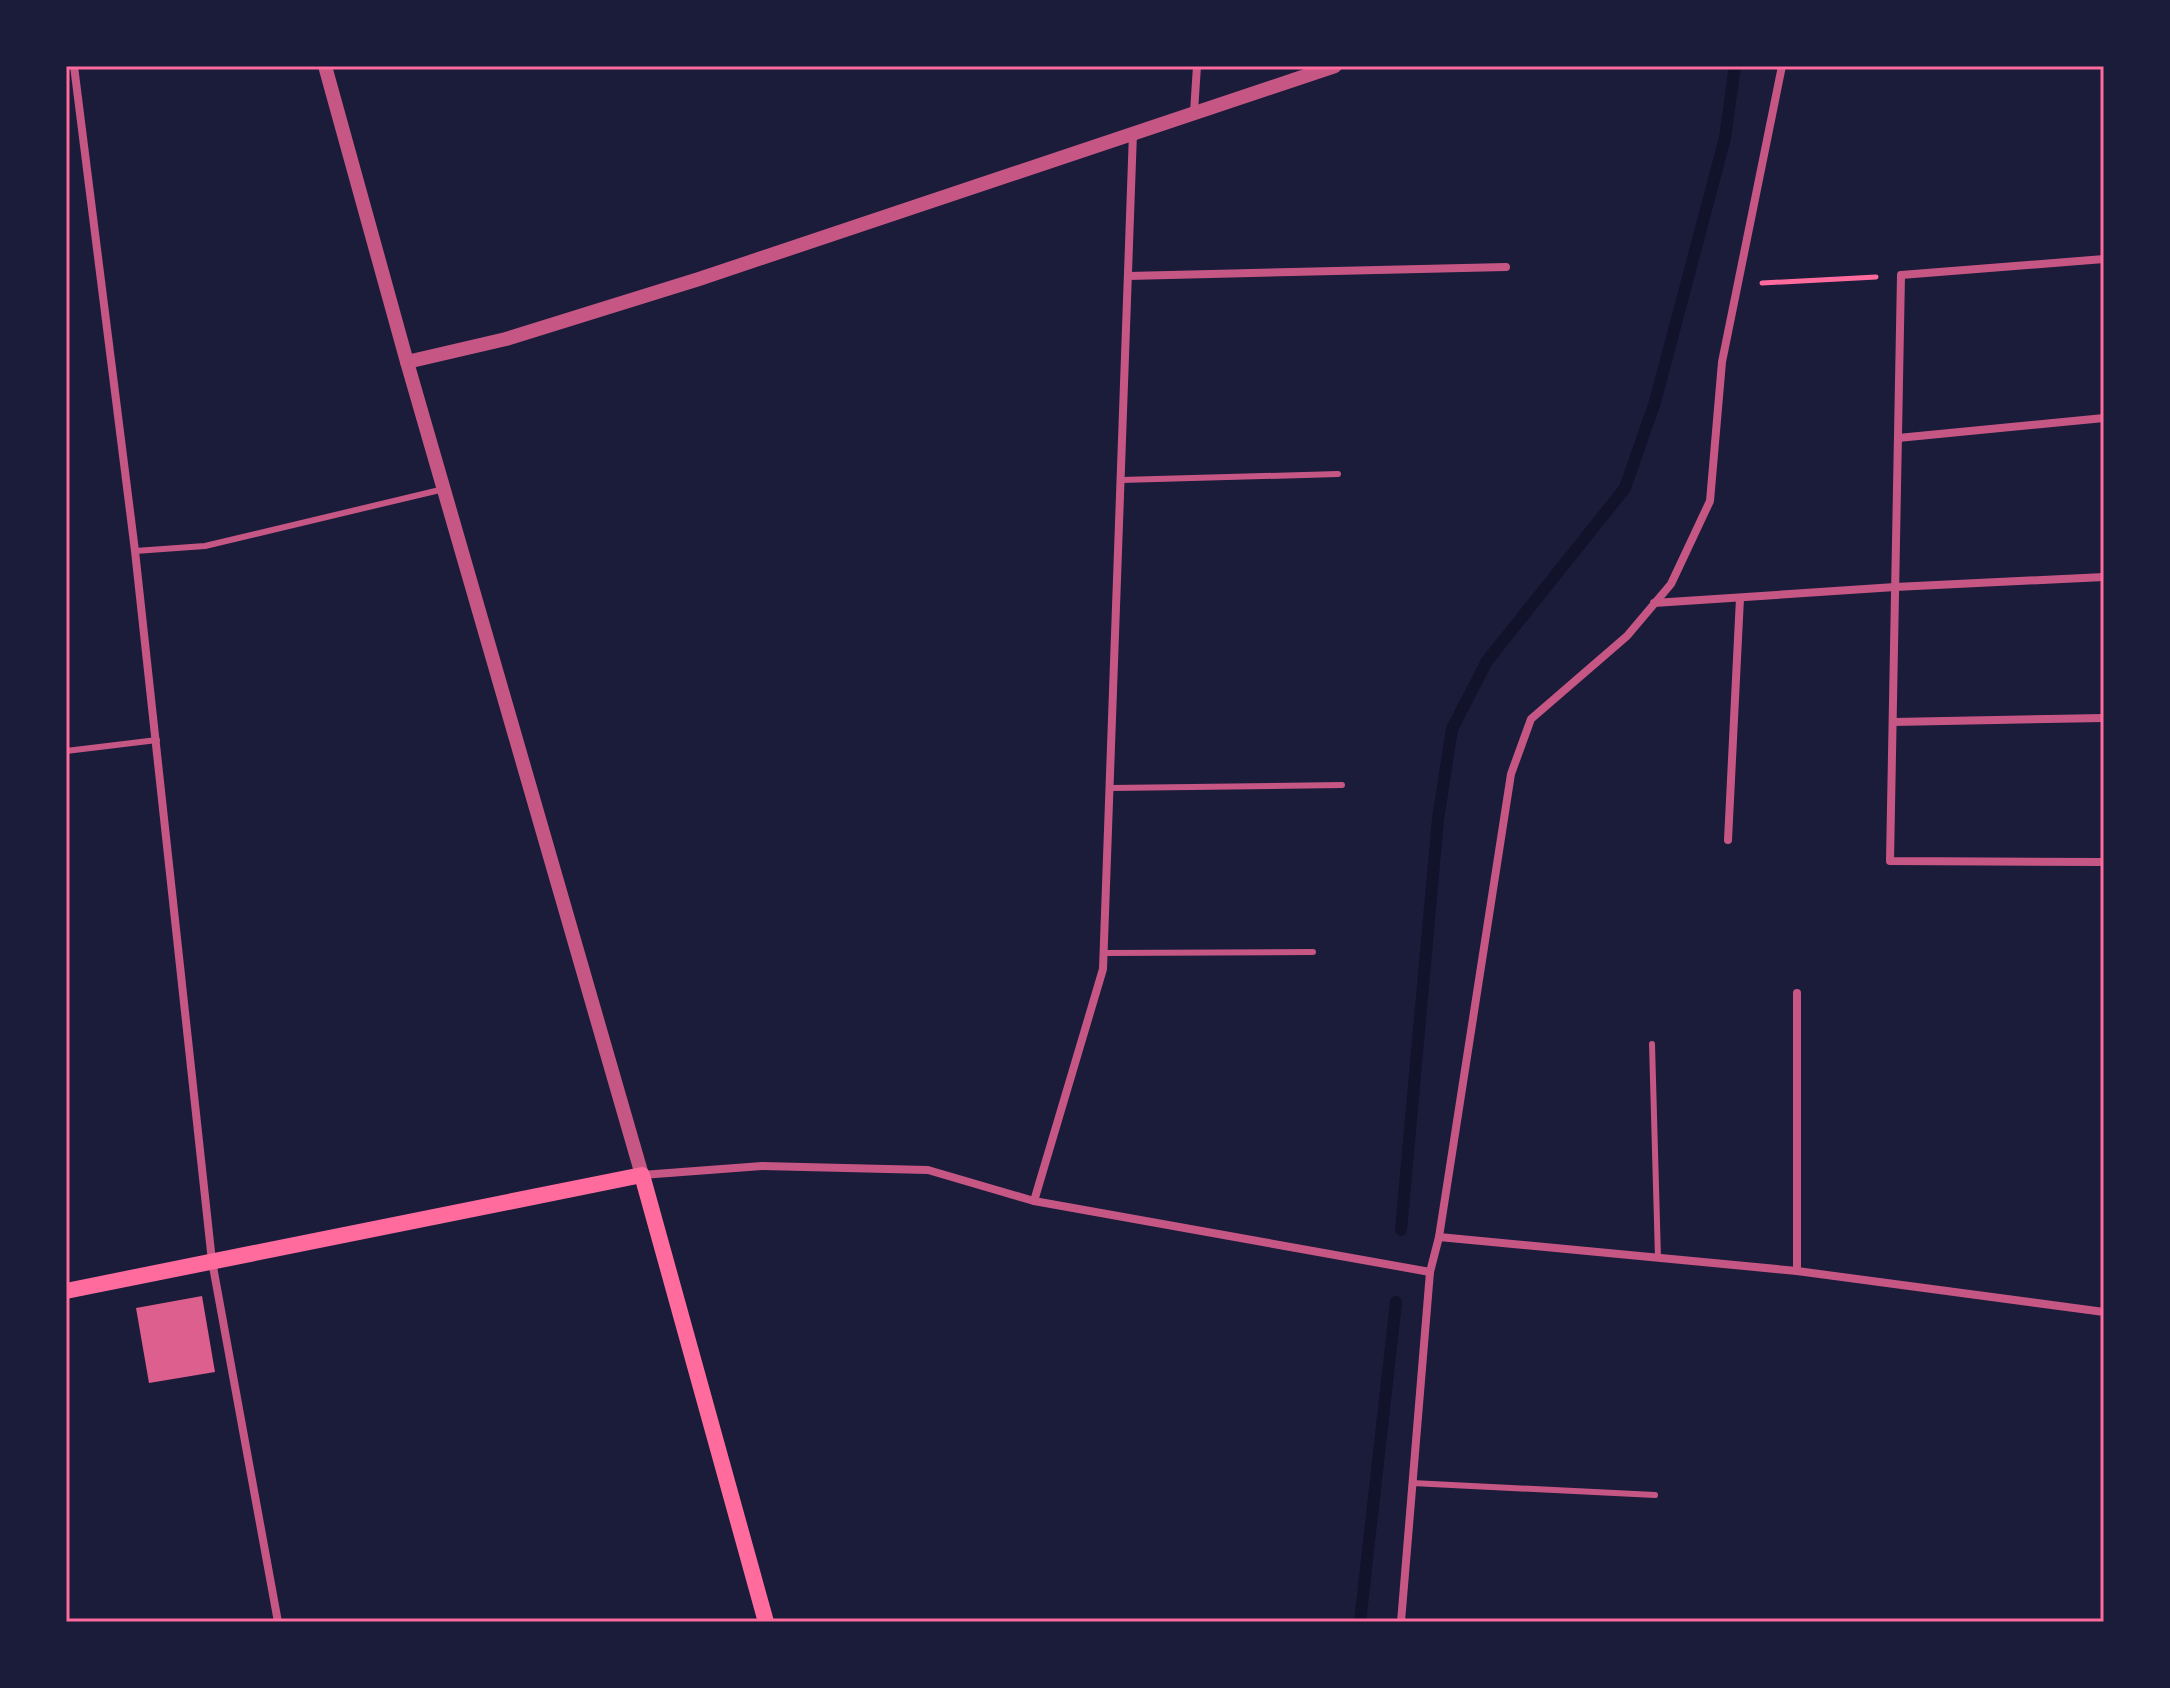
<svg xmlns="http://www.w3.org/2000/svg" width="2170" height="1688" font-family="Overpass,sans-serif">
	<rect width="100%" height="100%" fill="#1b1b3a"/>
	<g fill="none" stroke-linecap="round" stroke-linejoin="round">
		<g stroke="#12122b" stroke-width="12">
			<path d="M1401,1230L1438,819L1452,729L1487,661L1625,488L1655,402L1725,138L1735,66"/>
			<path d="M1360,1622L1396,1302"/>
		</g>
	</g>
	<path fill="#dd5f8e" d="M202,1296L215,1372L149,1383L136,1308Z"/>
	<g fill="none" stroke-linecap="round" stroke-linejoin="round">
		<path stroke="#ff6b9d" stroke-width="5" d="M1762,283L1876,277"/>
		<g stroke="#c65784" stroke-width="6">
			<path d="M1121,480L1338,474"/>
			<path d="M135,551L205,546L444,489"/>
			<path d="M66,751L157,740"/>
			<path d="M1110,788L1342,785"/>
			<path d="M1104,953L1313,952"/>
			<path d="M1652,1044L1658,1258"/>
			<path d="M1412,1483L1655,1495"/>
		</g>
		<g stroke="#c65784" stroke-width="8">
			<path d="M74,66L135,551L212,1261L278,1622"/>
			<path d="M1194,112L1197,66"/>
			<path d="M2104,259L1901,275L1890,861L2104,862"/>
			<path d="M1128,276L1506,267"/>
			<path d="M1898,438L2104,418"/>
			<path d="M1654,603L1895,587L2104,577"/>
			<path d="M1893,722L2104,718"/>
			<path d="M1728,840L1740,598"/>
			<path d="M642,1175L762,1166L928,1170L1034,1201L1430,1272"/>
			<path d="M1034,1201L1103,969L1133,133"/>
			<path d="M1439,1237L1797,1271L2104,1312"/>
			<path d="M1797,1271V993"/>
			<path d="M1401,1622L1430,1272L1439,1237L1511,774L1531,719L1627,636L1671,584L1710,501L1722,362L1782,66"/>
		</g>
		<g stroke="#c65784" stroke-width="14">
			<path d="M325,66L407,362L642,1175"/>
			<path d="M407,362L506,339L699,279L1335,66"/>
		</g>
		<path stroke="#ff6b9d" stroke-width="16" d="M66,1291L642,1175L766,1622"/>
	</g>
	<rect width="2170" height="1688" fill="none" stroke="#1b1b3a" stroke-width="136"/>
	<rect x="68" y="68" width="2034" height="1552" fill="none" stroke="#ff6b9d" stroke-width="3"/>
</svg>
